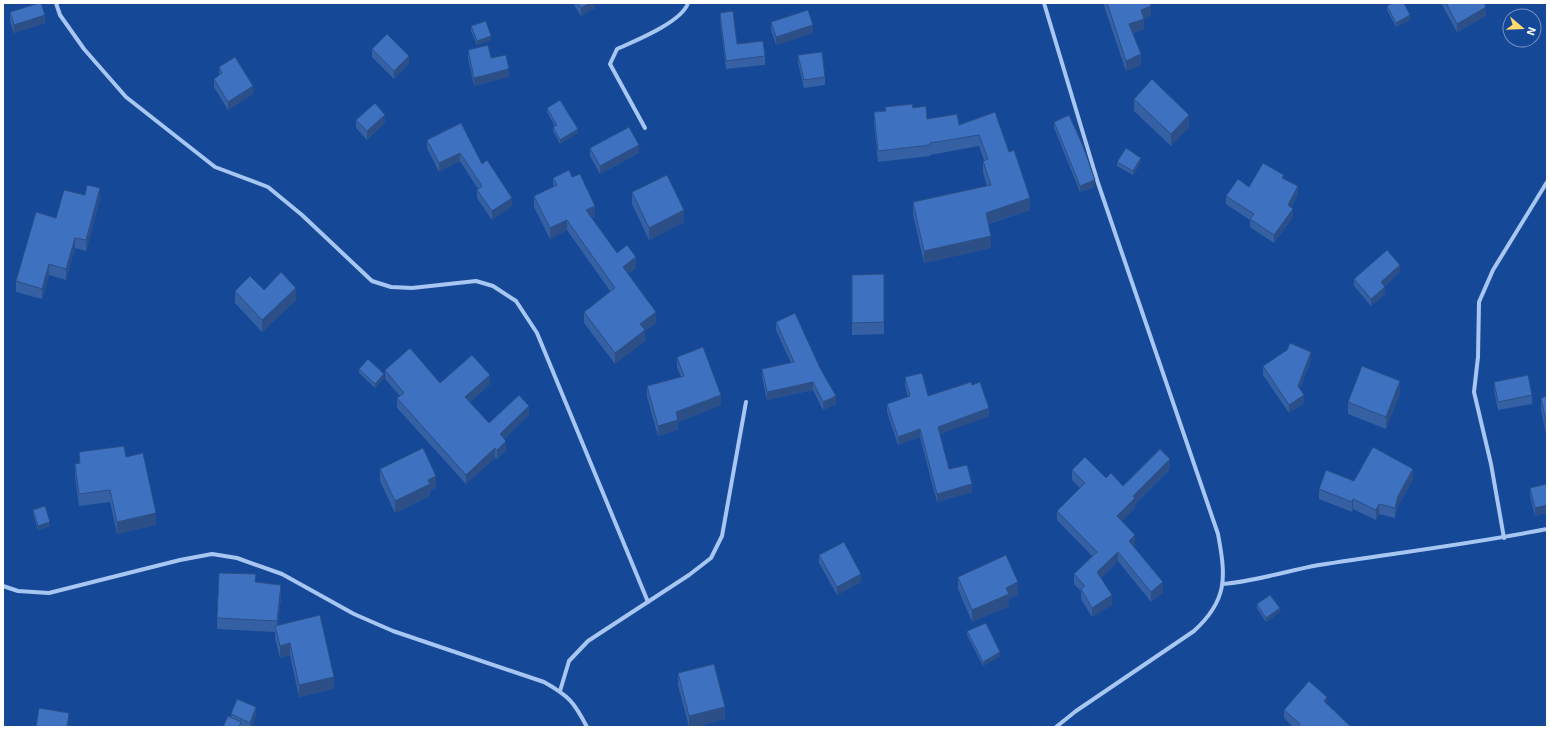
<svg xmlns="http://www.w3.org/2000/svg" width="1550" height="730" font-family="'Exo 2',sans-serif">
	<rect width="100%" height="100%" fill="#154897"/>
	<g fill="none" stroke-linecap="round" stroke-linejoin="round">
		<g stroke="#a8c6f2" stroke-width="4">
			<path d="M56,3L60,15L84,49L126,97L215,167L268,187L302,215L372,281L391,287L412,288L476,281L493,286L516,301L537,333L648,602"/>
			<path d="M1044,3L1098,183L1218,534C1226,577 1228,600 1194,631L1076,711L1056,727"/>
			<path d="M645,128L610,64L617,49C635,41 682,22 688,3"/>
			<path d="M1504,538L1491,464L1474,392L1478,357L1479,302L1493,270L1547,182"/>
			<path d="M1223,584C1256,581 1286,571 1319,565C1395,553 1471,544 1547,529"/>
			<path d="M3,586L18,591L49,593L180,560L212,554L237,558L282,574L354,614L393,631L544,682C569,696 574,702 587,727"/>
			<path d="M560,691L569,661L588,641L689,575L711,558L722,536L746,402"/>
		</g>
	</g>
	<g fill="#3561a4">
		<path d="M573,3H595V8L581,16Z"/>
		<path d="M1103,3H1150L1151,16L1144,19V29L1133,33L1141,65L1126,71Z"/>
		<path d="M1441,3H1484L1486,16L1457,32Z"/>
		<path d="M1387,6L1410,20L1396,27L1387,10Z"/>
		<path d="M10,12L45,23L14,33L10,21Z"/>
		<path d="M720,13L737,44L765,56V65L726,69L720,21Z"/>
		<path d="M771,22L813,33L776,45L771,30Z"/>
		<path d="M471,26L491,40L477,45L471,31Z"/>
		<path d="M372,49L409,64L394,79L372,57Z"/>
		<path d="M468,50L491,58L509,77L474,86L468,58Z"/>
		<path d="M798,55L825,77V85L804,88L798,63Z"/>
		<path d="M219,67L253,94L228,110L214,87V79L219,75Z"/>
		<path d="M1134,99L1189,127L1171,146L1134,111Z"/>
		<path d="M547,108L578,133L560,144L553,131V127L555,126L547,112Z"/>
		<path d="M913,108L927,119L959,125L995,112L1030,210L988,224L991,248L924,263L913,214V202L987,186L983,172V161L984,160L979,146L930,155V156L878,162L874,124V112Z"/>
		<path d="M356,120L385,123L367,140L356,128Z"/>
		<path d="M1054,122L1095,187L1080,192L1054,128Z"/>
		<path d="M461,123L482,164L512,206L492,220L477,198V190L478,189L460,161L439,172L427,148V140Z"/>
		<path d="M590,148L639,153L600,174L590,156Z"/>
		<path d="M1117,162H1141L1133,175L1117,166Z"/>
		<path d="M572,177L595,216L592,218L617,253L636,268L628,274L656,323L645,331V341L615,364L584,323V312L610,291L567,230L550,239L534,207V196L553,187V178Z"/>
		<path d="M1284,178L1298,194L1291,208L1293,217L1274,243L1250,227V220L1226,204V196L1249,187Z"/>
		<path d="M632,192L684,222L649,240L632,204Z"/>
		<path d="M100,199L86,251L75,248L66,280L49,275L42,299L16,292V281L56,218Z"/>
		<path d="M1400,272L1385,286V294L1371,306L1354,286V279Z"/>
		<path d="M852,275L884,322V334L852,335Z"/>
		<path d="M264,290L296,300L262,332L235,303V291Z"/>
		<path d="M776,322L836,404L823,410L813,390L767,400L762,377V369L791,363L776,330Z"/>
		<path d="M677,357L721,405L678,422V430L658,436L647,397V386L681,377L677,367Z"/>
		<path d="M1311,360L1300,389L1304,403L1289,413L1263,375V366Z"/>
		<path d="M359,369L384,378L375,388L359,373Z"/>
		<path d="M385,370L440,383L490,384L470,402L489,423L529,415L504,439L506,450L497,459L495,458L466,484L397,408V398L400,396L385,379Z"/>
		<path d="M905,377L928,396L972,385L989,416L939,434L949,469L972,492L937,502L920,437L898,445L887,412V404L908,397L905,385Z"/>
		<path d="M1494,382L1532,395V404L1498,410L1494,390Z"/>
		<path d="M1400,393L1386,429L1348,414V402Z"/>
		<path d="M1547,396V439L1541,410V398Z"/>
		<path d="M79,452L126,457L156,525L117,534L110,502L79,506L75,476V464H79Z"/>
		<path d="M380,469L436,488L430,491V496L395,513L380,481Z"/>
		<path d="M1170,469L1135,504V508L1121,521L1135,545L1133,547L1163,592L1151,602L1118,561L1101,578L1112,605L1092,617L1081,599V591L1074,584V574L1092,556L1057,520V511L1080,488L1072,480V470L1106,478L1123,486Z"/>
		<path d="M1413,479L1398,506L1395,518L1379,514L1376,520L1353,509L1352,512L1319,499V489L1354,481Z"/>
		<path d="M1547,484V513L1535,516L1530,496V488Z"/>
		<path d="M33,510L50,526L38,530L33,514Z"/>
		<path d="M819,555L861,582L837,595L819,563Z"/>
		<path d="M958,577L1018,595L1009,599V606L972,622L958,589Z"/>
		<path d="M256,582L281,596L278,625L334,689L299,697L290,655L280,658L275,638V632L217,629V618Z"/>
		<path d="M1257,604L1280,612L1266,622L1257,608Z"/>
		<path d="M967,631L1000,656L983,666L967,635Z"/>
		<path d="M678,673L725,719L695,727H689L678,685Z"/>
		<path d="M1327,704L1351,727H1293L1284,718V710Z"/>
		<path d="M231,714L256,715L251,727H223L231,718Z"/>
	</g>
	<g fill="#2b4f86">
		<path d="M590,3H595V8L581,16V8Z"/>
		<path d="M1151,6V16L1141,20V10Z"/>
		<path d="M1486,7V16L1457,32V24Z"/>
		<path d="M45,15V23L14,33V25Z"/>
		<path d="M1410,15V20L1396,27V23Z"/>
		<path d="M1144,19V29L1129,34V24Z"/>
		<path d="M813,25V33L776,45V37Z"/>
		<path d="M491,36V40L477,45V41Z"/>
		<path d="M1141,54V65L1126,71V61Z"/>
		<path d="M409,56V64L394,79V71Z"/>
		<path d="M509,69V77L474,86V78Z"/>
		<path d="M253,86V94L228,110V102Z"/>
		<path d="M385,115V123L367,140V131Z"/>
		<path d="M1189,115V127L1171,146V134Z"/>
		<path d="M578,129V133L560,144V140Z"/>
		<path d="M639,145V153L600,174V166Z"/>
		<path d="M460,153V161L439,172V163Z"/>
		<path d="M1141,158V162L1133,175V171Z"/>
		<path d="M1095,180V187L1080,192V186Z"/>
		<path d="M1298,186V194L1288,213V205Z"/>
		<path d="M100,188V199L86,251V240Z"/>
		<path d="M512,198V206L492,220V211Z"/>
		<path d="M1030,198V210L986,224V213Z"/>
		<path d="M595,206V216L586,221V210Z"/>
		<path d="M1293,209V217L1274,243V235Z"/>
		<path d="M684,210V222L649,240V228Z"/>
		<path d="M567,220V230L550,239V228Z"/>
		<path d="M991,236V248L924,263V251Z"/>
		<path d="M75,238V248L66,280V269Z"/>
		<path d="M636,257V268L623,278V267Z"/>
		<path d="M49,264V275L42,299V289Z"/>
		<path d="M1400,265V272L1381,289V282Z"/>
		<path d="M1385,287V294L1371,306V299Z"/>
		<path d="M296,288V300L262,332V320Z"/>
		<path d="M656,312V323L645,331V341L615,364V353L640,324Z"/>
		<path d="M1311,352V360L1298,394V386Z"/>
		<path d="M384,374V378L375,388V384Z"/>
		<path d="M490,375V384L465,407V397Z"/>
		<path d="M1400,381V393L1386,429V417Z"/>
		<path d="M813,382V390L767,400V392Z"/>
		<path d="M721,395V405L678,422V430L658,436V426L676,412Z"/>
		<path d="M1304,395V403L1289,413V405Z"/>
		<path d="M836,396V404L823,410V402Z"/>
		<path d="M529,406V415L500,443V434Z"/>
		<path d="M989,408V416L938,435V427Z"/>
		<path d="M920,429V437L898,445V437Z"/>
		<path d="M506,441V450L497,459V450Z"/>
		<path d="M495,448V458L466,484V475Z"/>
		<path d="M1170,459V469L1135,504V508L1117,526V516L1133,496Z"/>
		<path d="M1413,469V479L1398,506L1395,518V508L1398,496Z"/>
		<path d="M436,476V488L430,491V496L395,513V501L428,480Z"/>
		<path d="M972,484V492L937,502V494Z"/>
		<path d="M1353,499V509L1352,512V502Z"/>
		<path d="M1379,504V514L1376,520V510Z"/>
		<path d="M1547,505V513L1535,516V508Z"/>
		<path d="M156,513V525L117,534V522Z"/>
		<path d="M50,522V526L38,530V526Z"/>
		<path d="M1135,535V545L1129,551V541Z"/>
		<path d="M1118,552V561L1097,582V572Z"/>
		<path d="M861,574V582L837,595V587Z"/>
		<path d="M1018,582V595L1009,599V606L972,622V610L1006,588Z"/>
		<path d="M1163,582V592L1151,602V592Z"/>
		<path d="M281,585V596L277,632V621Z"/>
		<path d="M1112,595V605L1092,617V608Z"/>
		<path d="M1280,608V612L1266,622V618Z"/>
		<path d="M290,643V655L280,658V646Z"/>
		<path d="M1000,652V656L983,666V662Z"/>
		<path d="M334,677V689L299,697V685Z"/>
		<path d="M1327,697V706L1324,701Z"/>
		<path d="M256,707V715L251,727H250V723Z"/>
		<path d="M725,707V719L695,727H689V716Z"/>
		<path d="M69,713V721L68,727H67Z"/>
	</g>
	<g fill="#3e71bf" stroke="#2b4f86">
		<path d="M39,3H41L45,15L14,25L10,12Z"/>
		<path d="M578,3H590L581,8Z"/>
		<path d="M1107,3H1150L1151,6L1141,10L1144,19L1129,24L1141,54L1126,61Z"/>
		<path d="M1392,3H1404L1410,15L1396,23L1387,6Z"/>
		<path d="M1446,3H1484L1486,7L1457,24Z"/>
		<path d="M808,10L813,25L776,37L771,22Z"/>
		<path d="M733,11L737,44L763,41L765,56L726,61L720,13Z"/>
		<path d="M486,21L491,36L477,41L471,26Z"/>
		<path d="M387,34L409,56L394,71L372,49Z"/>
		<path d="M488,45L491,58L506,55L509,69L474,78L468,50Z"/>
		<path d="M822,52L825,77L804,80L798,55Z"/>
		<path d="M235,57L253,86L228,102L214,79L222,73L219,67Z"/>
		<path d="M1152,79L1189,115L1171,134L1134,99Z"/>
		<path d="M560,100L578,129L560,140L553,127L557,125L547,108Z"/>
		<path d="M375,103L385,115L367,131L356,120Z"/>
		<path d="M912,104L913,108L926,106L927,119L957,114L959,125L995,112L1009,152L1014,150L1030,198L986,213L991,236L924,251L913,202L991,185L983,161L988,159L979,135L930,143V145L878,151L874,112L886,111L885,107Z"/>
		<path d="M1069,115L1083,146L1095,180L1080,186L1054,122Z"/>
		<path d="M461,123L482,164L487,160L512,198L492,211L477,190L482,186L460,153L439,163L427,140Z"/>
		<path d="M629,127L639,145L600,166L590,148Z"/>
		<path d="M1126,148L1141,158L1133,171L1117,162Z"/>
		<path d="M1263,163L1284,175L1282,178L1298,186L1288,205L1293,209L1274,235L1250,219L1254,214L1226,196L1238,179L1249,187Z"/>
		<path d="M569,170L572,177L580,174L595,206L586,210L617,253L627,245L636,257L623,267L656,312L640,324L645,330L615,353L584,312L615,288L567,220L550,228L534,196L557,185L553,178Z"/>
		<path d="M667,175L684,210L649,228L632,192Z"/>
		<path d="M87,185L100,188L86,240L75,238L66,269L49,264L42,289L16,281L36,212L56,218L64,190L85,195Z"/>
		<path d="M1387,250L1400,265L1381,282L1385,287L1371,299L1354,279Z"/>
		<path d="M281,272L296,288L262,320L235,291L250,276L264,290Z"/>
		<path d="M884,274V322L852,323V275Z"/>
		<path d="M795,313L820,368L836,396L823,402L813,382L767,392L762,369L794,362L776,322Z"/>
		<path d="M1290,343L1311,352L1298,386L1304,395L1289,405L1263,366L1287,350Z"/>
		<path d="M703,347L721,395L676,412L678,420L658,426L647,386L684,376L677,357Z"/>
		<path d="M410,348L440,383L472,355L490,375L465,397L489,423L519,395L529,406L500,434L506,441L497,450L495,448L466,475L397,398L404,393L385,370Z"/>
		<path d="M368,359L384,374L375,384L359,369Z"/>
		<path d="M1362,366L1400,381L1386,417L1348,402Z"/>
		<path d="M922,373L928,396L971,382L972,385L980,382L989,408L938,427L949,469L967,465L972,484L937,494L920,429L898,437L887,404L910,396L905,377Z"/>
		<path d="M1528,375L1532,395L1498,402L1494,382Z"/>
		<path d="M1547,396V427L1541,398Z"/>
		<path d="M124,446L126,457L143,453L156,513L117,522L110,490L79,494L75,464L80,463L79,452Z"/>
		<path d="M1373,447L1413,469L1398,496L1395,508L1379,504L1376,510L1353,499L1352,502L1319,489L1326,470L1354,481Z"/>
		<path d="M423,448L436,476L428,480L430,484L395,501L380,469Z"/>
		<path d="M1160,449L1170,459L1133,496L1135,498L1117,516L1135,535L1129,541L1163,582L1151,592L1118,552L1097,572L1112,595L1092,608L1081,589L1085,586L1074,574L1097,552L1057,511L1085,483L1072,470L1085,457L1106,478L1111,473L1123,486Z"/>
		<path d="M1547,484V505L1535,508L1530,488Z"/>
		<path d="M45,506L50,522L38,526L33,510Z"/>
		<path d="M844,542L861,574L837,587L819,555Z"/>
		<path d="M1006,555L1018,582L1006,588L1009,594L972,610L958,577Z"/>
		<path d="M219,573L256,574L255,582L281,585L277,621L217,618Z"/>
		<path d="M1270,595L1280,608L1266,618L1257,604Z"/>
		<path d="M320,615L334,677L299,685L290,643L280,646L275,626Z"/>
		<path d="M986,623L1000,652L983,662L967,631Z"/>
		<path d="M714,664L725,707L689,716L678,673Z"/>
		<path d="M1309,681L1327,697L1324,701L1351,727H1297L1300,724L1284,710Z"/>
		<path d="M237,699L256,707L250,723L231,714Z"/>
		<path d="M39,708L69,713L67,727H36Z"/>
		<path d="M228,716L241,722L239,727H223Z"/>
	</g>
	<rect width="1550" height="730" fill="none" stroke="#ffffff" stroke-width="8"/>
	<g transform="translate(1522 28) rotate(109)"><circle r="19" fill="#154897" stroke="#7391c1"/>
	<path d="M0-3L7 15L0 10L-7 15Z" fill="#ffdb69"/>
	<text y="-6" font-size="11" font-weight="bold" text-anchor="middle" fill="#ffffff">N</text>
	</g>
</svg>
